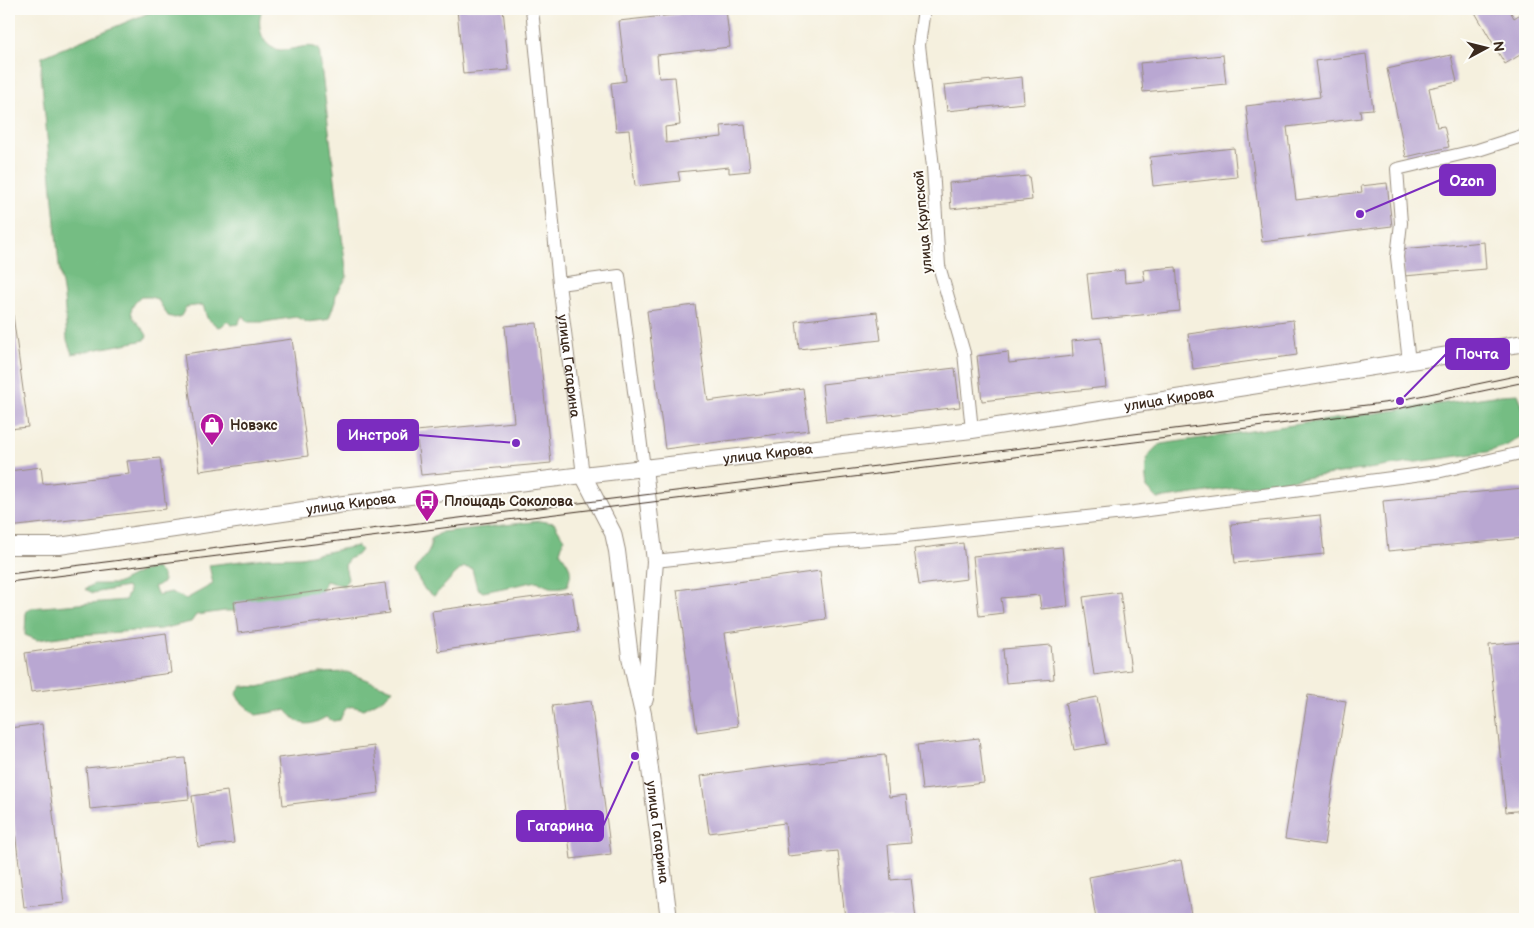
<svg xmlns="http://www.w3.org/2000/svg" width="1534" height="928" font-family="'Balsamiq Sans',sans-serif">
	<rect width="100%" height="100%" fill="#fdfcf7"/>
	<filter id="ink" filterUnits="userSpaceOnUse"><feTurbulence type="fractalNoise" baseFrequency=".02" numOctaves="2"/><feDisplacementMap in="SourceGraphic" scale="10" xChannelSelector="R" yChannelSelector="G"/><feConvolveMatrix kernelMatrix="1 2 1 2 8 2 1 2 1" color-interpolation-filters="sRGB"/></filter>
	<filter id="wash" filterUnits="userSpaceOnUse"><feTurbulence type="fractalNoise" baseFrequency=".0096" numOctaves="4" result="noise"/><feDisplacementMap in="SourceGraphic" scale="20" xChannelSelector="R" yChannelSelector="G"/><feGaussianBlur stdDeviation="1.12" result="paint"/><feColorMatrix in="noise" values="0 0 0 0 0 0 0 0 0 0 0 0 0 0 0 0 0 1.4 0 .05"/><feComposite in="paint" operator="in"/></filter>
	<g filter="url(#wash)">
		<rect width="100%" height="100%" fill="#f5f0de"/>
		<g fill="#74bd83" stroke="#587450">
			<path d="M158,9H262C256,24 261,48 280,50C294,51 307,42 319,49L347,277L336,294L335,302L329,318L325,320L307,322L296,317L264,322H248L244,316L240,319L239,324L231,325L227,321L222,326L218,327L207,318L203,305L186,307L181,316L175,318L168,316L158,300L151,297H141C119,315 141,321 147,336L145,340L72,354L67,340L64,297L59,266L41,72L42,57Z"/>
			<path d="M1518,394C1524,408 1526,420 1523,435L1506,446L1487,452L1158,499L1147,488C1145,469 1142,456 1161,444L1501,395Z"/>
			<path d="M540,521L554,523L564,539L560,552C569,565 574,570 567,586C554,589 548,588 537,581L483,592L477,588L472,569L464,567C452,575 445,586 434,596L425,590L414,572C420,561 433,553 431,539L442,532Z"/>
			<path d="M357,546L361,550L357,555L348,559L345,566L348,579L344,586L326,581L322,590L305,604L255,611H225L196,615L191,622L161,629L66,636L37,640L25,635L26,612L31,608L125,600L129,592L127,587L93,593L85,589L94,584H117L142,571L156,568L163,575V583L154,587L158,595L171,592L186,599L213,584L209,565L266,558L301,557Z"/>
			<path d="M347,672C363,678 377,685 393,689L386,697L364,709C348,706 347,703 340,720L333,721L326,717C307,728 300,726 286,710L256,715L240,701L236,694L242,686L258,687L320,673Z"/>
		</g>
		<g id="blocks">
			<g fill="#b9a7d2">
				<path d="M457,9H503L509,70L463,74Z"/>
				<path d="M726,9L730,47L657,55L659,78L675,77L680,125L665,127L666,143L722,137L721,126L745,124L750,171L729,173V167L678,172L680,181L635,186L629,130L616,131L611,83L626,81L619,21Z"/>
				<path d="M1473,9H1509L1514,18L1525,11V52L1505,64Z"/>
				<path d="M1366,54L1373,109L1360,110L1361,118L1287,127L1296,200L1362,192L1361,186L1387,183L1392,226L1262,242L1246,106L1320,97L1315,61Z"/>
				<path d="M1223,55L1226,84L1143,92L1140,63Z"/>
				<path d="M1451,55L1457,82L1429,88L1437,127L1444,126L1449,147L1406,157L1387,69Z"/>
				<path d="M1022,77L1024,103L947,111L944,85Z"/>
				<path d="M1234,148L1237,177L1153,186L1150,157Z"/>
				<path d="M1029,176L1032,200L951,209L949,183Z"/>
				<path d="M1484,242L1486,269L1404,276L1401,249Z"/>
				<path d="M1176,267L1180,311L1092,320L1087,274L1124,270L1125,283L1145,281L1143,270Z"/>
				<path d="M9,285L28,427L9,429Z"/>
				<path d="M695,305L708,401L803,388L809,430L665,449L647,311Z"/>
				<path d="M877,312L881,340L799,349L796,321Z"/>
				<path d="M1293,320L1297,355L1193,369L1188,334Z"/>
				<path d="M537,323L551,463L421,475L416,431L514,422L505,326Z"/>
				<path d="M1101,338L1106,387L982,401L977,356L1008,352L1009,363L1073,356L1072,341Z"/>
				<path d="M292,339L308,456L200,471L184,354Z"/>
				<path d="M955,368L960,407L826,422L822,384Z"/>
				<path d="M160,458L166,509L9,527V471L41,467L43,484L129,474L127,461Z"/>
				<path d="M1523,488L1525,538L1388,551L1383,501Z"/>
				<path d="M1320,515L1324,554L1235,563L1231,524Z"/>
				<path d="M963,543L967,579L919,585L914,549Z"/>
				<path d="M1062,547L1068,606L1041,609L1039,595L1001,598L1003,613L979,616L973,556Z"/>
				<path d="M820,571L826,619L725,633L738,726L697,732L677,590Z"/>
				<path d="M385,583L389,613L238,633L234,602Z"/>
				<path d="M572,592L578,631L438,651L432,611Z"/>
				<path d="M1120,592L1131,670L1094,675L1083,597Z"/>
				<path d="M166,633L171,673L31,692L25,653Z"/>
				<path d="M1525,642V810L1506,812L1489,645Z"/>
				<path d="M1051,645L1054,679L1006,683L1003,649Z"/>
				<path d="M1308,695L1346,701L1324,845L1285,839Z"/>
				<path d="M1097,697L1106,744L1074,750L1065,703Z"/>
				<path d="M591,701L611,854L571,859L552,706Z"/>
				<path d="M42,724L64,903L24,907L9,781V728Z"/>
				<path d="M979,738L984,783L922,790L917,745Z"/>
				<path d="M374,746L379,793L283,805L278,758Z"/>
				<path d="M885,755L889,797L906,795L911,843L888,845L891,880L911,878L916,919H845L838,851L788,856L785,823L709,833L701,776L779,766Z"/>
				<path d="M185,758L189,799L90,809L86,768Z"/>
				<path d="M227,791L234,843L198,847L192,796Z"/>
				<path d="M1181,860L1191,914L1160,919H1096L1089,877Z"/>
			</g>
		</g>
	</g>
	<g filter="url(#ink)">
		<use href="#blocks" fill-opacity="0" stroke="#988d7e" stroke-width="1"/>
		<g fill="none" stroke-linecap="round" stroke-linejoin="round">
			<g stroke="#988d7e" stroke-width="14">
				<g id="minor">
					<path id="s1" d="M532,9L559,284L583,475"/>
					<path d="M924,9L919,45L933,167L939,266L964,353L972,430"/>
					<path d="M559,284L619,276L644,468"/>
					<path d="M1409,362L1397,257L1401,223L1397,169L1478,150L1525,135"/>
					<path d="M655,561L826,542L896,537L1134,512L1437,472L1525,452"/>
				</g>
			</g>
			<g stroke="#988d7e" stroke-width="18">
				<g id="tertiary">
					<path d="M644,468L655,561L645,699"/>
					<path id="s2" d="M583,475L613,533L617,551L630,657L643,714L669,919"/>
					<path id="s3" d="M9,546H59L344,504L583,475L972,430L1525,343"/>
				</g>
			</g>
			<use href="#minor" stroke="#fff" stroke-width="12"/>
			<use href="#tertiary" stroke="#fff" stroke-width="16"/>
			<g stroke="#3b2a1e" stroke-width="1">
				<path d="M9,574L1391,402L1525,374"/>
				<path d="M9,582L1392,410L1525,382"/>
			</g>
		</g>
	</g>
	<defs>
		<g id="shop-pin" transform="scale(1.25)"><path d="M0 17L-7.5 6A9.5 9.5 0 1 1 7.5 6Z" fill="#b5179e" stroke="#fdfcf7"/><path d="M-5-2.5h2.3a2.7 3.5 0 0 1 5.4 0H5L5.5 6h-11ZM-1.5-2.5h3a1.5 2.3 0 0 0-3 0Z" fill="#fff"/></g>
		<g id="bus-pin" transform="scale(1.25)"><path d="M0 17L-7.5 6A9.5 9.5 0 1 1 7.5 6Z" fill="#b5179e" stroke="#fdfcf7"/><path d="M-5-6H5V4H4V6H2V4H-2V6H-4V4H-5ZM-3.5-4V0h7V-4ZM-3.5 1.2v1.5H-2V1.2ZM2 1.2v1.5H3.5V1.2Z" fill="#fff"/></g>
	</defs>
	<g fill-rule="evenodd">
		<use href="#shop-pin" x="212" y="425"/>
		<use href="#bus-pin" x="427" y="501"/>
	</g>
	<g text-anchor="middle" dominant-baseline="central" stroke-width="4" stroke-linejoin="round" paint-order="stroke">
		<g font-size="14" fill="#3b2a1e" stroke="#fdfcf7">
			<text transform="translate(923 222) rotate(-95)">улица Крупской</text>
			<text stroke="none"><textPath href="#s1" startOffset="359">улица Гагарина</textPath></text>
			<text stroke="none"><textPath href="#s3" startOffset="1170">улица Кирова</textPath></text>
			<text stroke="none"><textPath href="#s3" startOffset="765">улица Кирова</textPath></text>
			<text stroke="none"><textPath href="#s3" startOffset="345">улица Кирова</textPath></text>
			<text stroke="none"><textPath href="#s2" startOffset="368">улица Гагарина</textPath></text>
		</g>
		<g font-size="14" font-weight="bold" fill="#3b2a1e" stroke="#fdfcf7" text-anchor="start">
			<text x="230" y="425">Новэкс</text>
			<text x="444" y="501">Площадь Соколова</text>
		</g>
	</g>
	<path fill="none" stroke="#7b2cbf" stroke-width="2" d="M1360 214L1440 180M1400 401L1446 354M516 443L418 435M635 756L603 826"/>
	<g fill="#7b2cbf" stroke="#fdfcf7" stroke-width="2">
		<circle cx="1360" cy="214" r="5"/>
		<circle cx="1400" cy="401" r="5"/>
		<circle cx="516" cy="443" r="5"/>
		<circle cx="635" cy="756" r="5"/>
	</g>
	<g fill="#7b2cbf" stroke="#7b2cbf" stroke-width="2">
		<rect x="1440" y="165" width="55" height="30" rx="5"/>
		<rect x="1446" y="339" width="63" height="30" rx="5"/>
		<rect x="338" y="420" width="80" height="30" rx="5"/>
		<rect x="517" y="811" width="86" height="30" rx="5"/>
	</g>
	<g font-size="15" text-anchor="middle" font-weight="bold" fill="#fff">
		<text x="1467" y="186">Ozon</text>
		<text x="1477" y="359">Почта</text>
		<text x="378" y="440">Инстрой</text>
		<text x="560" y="831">Гагарина</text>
	</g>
	<rect width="1534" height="928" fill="none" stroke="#fdfcf7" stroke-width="30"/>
	<g transform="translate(1486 48) rotate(83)" stroke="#fdfcf7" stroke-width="4" paint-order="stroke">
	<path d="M0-4L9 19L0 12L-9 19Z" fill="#3b2a1e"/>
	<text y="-8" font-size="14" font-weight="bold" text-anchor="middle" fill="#3b2a1e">N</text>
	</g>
</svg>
